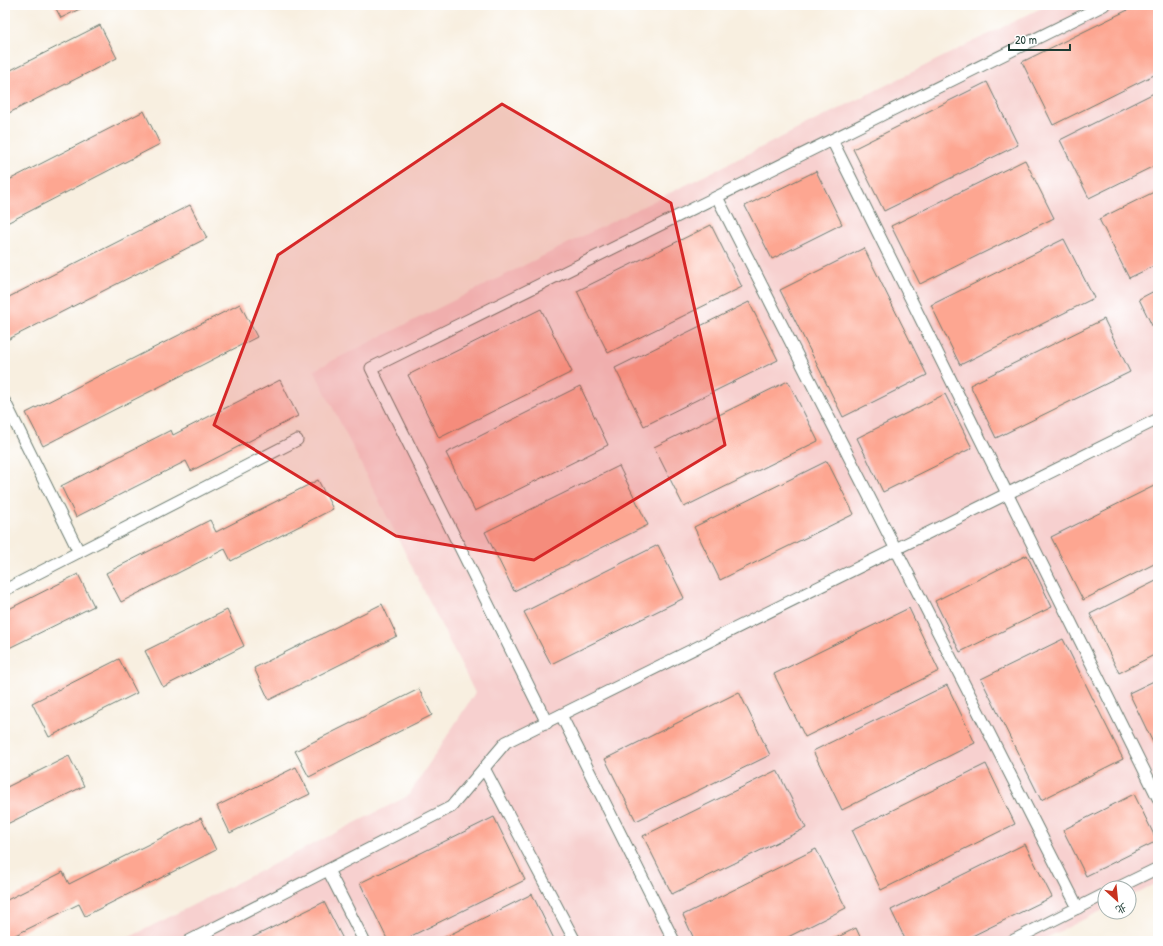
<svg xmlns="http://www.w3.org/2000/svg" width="1163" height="946" font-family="'Patrick Hand','LXGW WenKai TC',sans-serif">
	<rect width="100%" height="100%" fill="#fff"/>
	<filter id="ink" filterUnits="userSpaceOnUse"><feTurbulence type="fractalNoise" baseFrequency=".025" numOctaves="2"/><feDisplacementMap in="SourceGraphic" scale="8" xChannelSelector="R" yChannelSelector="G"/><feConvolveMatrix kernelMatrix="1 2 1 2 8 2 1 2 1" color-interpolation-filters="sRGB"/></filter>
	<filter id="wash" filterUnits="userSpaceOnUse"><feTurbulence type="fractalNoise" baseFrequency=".012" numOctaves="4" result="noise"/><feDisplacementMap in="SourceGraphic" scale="16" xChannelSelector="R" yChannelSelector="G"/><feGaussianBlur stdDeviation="0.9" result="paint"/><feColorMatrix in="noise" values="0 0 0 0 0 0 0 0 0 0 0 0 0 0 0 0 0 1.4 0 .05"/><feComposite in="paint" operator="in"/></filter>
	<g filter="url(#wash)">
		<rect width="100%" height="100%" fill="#f8efe0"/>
		<path fill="#f7d0cf" d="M1047,5H1158V882L1129,897V888H1105V909L1040,941H122L408,796L475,693L314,370Z"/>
		<g id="blocks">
			<g fill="#fda691">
				<path d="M54,5H88L61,18Z"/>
				<path d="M1138,5H1158V73L1053,125L1022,62Z"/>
				<path d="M100,25L117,58L5,115V73Z"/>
				<path d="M987,82L1018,145L884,211L853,149Z"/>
				<path d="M1158,91V164L1089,198L1060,140Z"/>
				<path d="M144,111L160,144L5,224V182Z"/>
				<path d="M1025,160L1054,218L920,284L891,226Z"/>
				<path d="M816,171L842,224L772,259L745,206Z"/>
				<path d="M1158,190V264L1129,278L1099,219Z"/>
				<path d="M190,205L207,238L5,341V299Z"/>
				<path d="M711,225L742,287L608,353L577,291Z"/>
				<path d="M1064,239L1094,298L960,365L931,305Z"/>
				<path d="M864,248L927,375L843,417L780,290Z"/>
				<path d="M1158,289V338L1139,299Z"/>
				<path d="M749,302L778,360L644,426L615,368Z"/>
				<path d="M240,304L257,337L43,446L26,413Z"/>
				<path d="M541,309L572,372L439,438L408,375Z"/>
				<path d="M1104,319L1130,372L996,438L970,385Z"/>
				<path d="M280,380L298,416L191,471L186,461L76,517L61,486L171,430L173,435Z"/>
				<path d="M788,381L818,441L684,507L654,447Z"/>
				<path d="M580,386L608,445L475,511L446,453Z"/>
				<path d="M945,394L972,448L883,492L857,438Z"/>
				<path d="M827,461L854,514L720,580L694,527Z"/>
				<path d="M619,466L648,525L514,591L485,532Z"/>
				<path d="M318,480L333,509L231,561L225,549L121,602L106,573L210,520L216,532Z"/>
				<path d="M1158,484V562L1083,600L1051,537Z"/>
				<path d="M658,545L684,598L551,664L524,612Z"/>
				<path d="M1027,555L1052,607L960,652L935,601Z"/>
				<path d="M78,574L94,606L5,650V611Z"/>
				<path d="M1158,580V653L1119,673L1090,614Z"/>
				<path d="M382,604L397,636L269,700L254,668Z"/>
				<path d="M909,608L939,671L805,737L774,674Z"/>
				<path d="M227,610L244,646L163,687L145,651Z"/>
				<path d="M1063,639L1123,759L1041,800L981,679Z"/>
				<path d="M119,659L137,693L49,737L32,703Z"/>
				<path d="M1158,679V753L1129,693Z"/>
				<path d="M947,685L975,743L842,810L813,751Z"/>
				<path d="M419,689L432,715L309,777L295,751Z"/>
				<path d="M739,692L770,755L636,821L605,759Z"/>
				<path d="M69,756L84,786L5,825V788Z"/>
				<path d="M986,764L1015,824L881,890L852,830Z"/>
				<path d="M296,767L310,794L230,833L217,806Z"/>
				<path d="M777,770L806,828L672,894L643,836Z"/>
				<path d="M1134,794L1157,841L1086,876L1063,830Z"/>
				<path d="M494,817L525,880L401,941H388L360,883Z"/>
				<path d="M201,818L216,850L85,916L79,904L5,940V901L63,872L69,884Z"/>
				<path d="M1025,844L1052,897L962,941H906L891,910Z"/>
				<path d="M816,849L846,908L780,941H695L683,915Z"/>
				<path d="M532,894L555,941H437Z"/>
				<path d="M324,902L344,941H245Z"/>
				<path d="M856,928L862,941H830Z"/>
			</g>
		</g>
	</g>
	<g filter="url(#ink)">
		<use href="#blocks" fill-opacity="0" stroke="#6b7b70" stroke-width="1"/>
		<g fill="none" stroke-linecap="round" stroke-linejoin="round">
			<g stroke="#6b7b70" stroke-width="13">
				<g id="service">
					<path d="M832,140L1158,798"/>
					<path d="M717,197L1078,908"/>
					<path d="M5,402L79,552"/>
					<path d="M5,590L297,440"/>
					<path d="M561,715L674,941"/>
					<path d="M547,723L371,368L1104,5"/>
					<path d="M484,768L575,941"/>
					<path d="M328,870L364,941"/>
					<path d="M1117,888L1158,868"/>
					<path d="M189,941L451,807L506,742L1158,419"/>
					<path d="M1012,941L1105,894"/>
				</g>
			</g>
			<use href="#service" stroke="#fff" stroke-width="11"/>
		</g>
	</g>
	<path fill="#d62828" fill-opacity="0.2" stroke="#d62828" stroke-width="3" stroke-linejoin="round" d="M502,104L671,203L725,445L534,560L396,536L214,425L278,255Z"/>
	<rect width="1163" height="946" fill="none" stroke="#fff" stroke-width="20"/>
	<g transform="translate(1117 900) rotate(153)"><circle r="19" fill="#ffffff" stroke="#a5b1ae"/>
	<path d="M0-3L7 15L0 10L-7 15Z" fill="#c8321e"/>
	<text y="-6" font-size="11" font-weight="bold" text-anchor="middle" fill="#1f3d34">北</text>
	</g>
	<path d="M1009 44v6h61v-6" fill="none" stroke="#1f3d34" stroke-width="2"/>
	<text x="1015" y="44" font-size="12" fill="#1f3d34" stroke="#ffffff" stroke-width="3" paint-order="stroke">20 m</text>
</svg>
